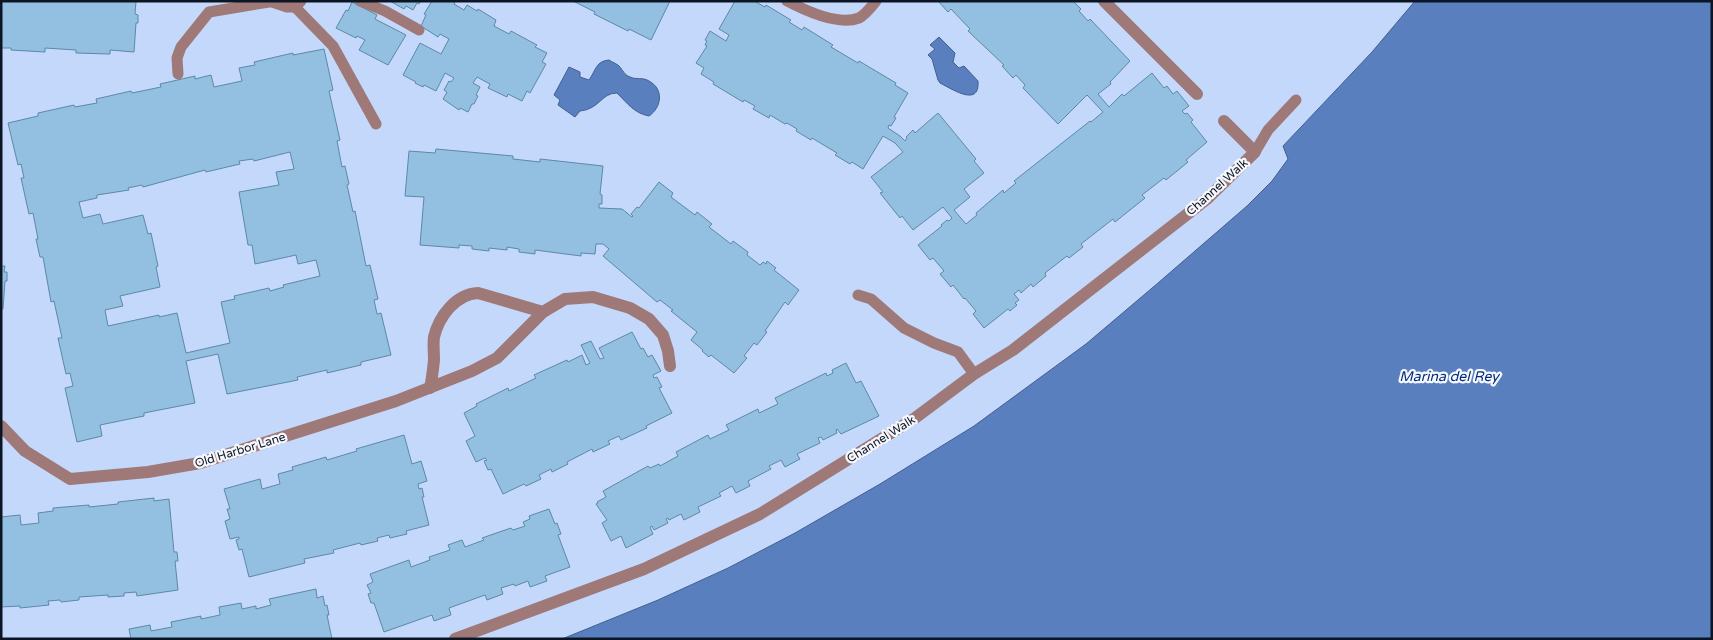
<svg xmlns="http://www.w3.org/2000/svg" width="1713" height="640" font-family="'Varela Round',sans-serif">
	<rect width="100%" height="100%" fill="#c4d8fb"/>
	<g fill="#597fbf" stroke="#425f90">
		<path d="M1415,1H1712V639H562L658,600L728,568L795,533L880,484L974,426L1086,344L1158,283L1247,206L1272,181L1288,159L1283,146L1372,52Z"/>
		<path d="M939,37L955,53L953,62L959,68L964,66L978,81C980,108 952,89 940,83L938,80L932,59L928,55L935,49L930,45Z"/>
		<path d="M609,60C612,62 617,64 619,66C623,70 624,75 630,77C636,80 643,77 649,81C664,89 662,107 649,116C634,113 628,104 617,93C601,93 600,109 580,111L575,117L558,105L560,100L554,95L569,67L580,72V77L589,80C596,70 596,61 609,60Z"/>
	</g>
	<g fill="#93c0e1" stroke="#5d88a7" fill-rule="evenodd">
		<path d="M1,1H136L135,14L138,15V23H136L134,52L110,50V54L76,53V50L45,48V52L11,50V48H1Z"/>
		<path d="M390,1H421L419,4L417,3L413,10L406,6L404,9Z"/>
		<path d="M432,1H452L455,2L454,4L464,10L467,5L477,11L478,9L496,20L494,26L509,34L511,31L537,45L535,47L547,53L542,62L546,64L530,93L527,91L522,101L508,94L507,97L488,88L490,84L477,77L473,83L480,87L476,95L478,96L474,104H472L468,112L460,108L459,110L443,99L447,92L444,90L449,81L451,82L454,78L445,73L436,91L424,85L423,87L415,83L416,82L403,75L420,43L441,54L449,39L440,34L438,37L421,26L426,15L424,14Z"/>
		<path d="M573,1H670L651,40L629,29L628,31L594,14L595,12Z"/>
		<path d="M735,1H754L765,7L766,5L791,20L789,22L802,30L804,27L833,45L831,47L858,63L859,61L896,83L895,85L908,93L894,117L896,118L891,126L889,125L888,128L900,136L905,141L907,138L906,137L913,130L915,133L938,113L976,159L974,161L984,173L964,189L970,197L954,210L966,224L977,215L976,213L1003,190L1004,193L1016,183L1014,181L1090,121L1091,122L1103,112L1087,95L1058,124L1023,88L1025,85L1016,75L1013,78L1002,66L1004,65L968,31L970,29L951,9L948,12L938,1H1073L1081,9L1079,11L1088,21L1090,19L1130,61L1110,82L1111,84L1098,94L1109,107L1122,94L1124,96L1152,73L1164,88L1167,86L1173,94L1177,91L1189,106L1182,111L1185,114L1187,113L1193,120L1191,122L1207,142L1186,160L1188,162L1166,180L1164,178L1142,195L1145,198L1115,222L1113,219L1081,244L1083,247L1069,258L1067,256L1045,273L1046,276L1033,287L1031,284L1021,293L1019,290L1014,294L1019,300L1015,303L1017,305L1010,311L1008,309L984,328L973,314L976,311L965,298L964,299L953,285L951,287L940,274L944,271L933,258L930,260L918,245L942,226L941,225L947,220L949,221L952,218L943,207L913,230L902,216L900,218L880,193L883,192L871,177L903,152L895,143L883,136L863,169L852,162L850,164L835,155L837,153L812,138L811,140L796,131L797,129L787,123L785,124L770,115L769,118L753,109L755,106L744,100L743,102L713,84L714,82L701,74L704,68L696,63L707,46L705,45L707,41L705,40L710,31L726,41L729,35L719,29Z"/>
		<path d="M352,2L377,15L375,19L406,35L388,65L359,50L365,40L357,36L356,38L336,28L346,10L348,11Z"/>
		<path d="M324,49L333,90L329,91L340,140L337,141L342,167L345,166L349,184L347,185L353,212L355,211L366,266L370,265L378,299L374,300L377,314L381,313L391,355L361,362V365L327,373V370L297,377L298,380L227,394L218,354L186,361L195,403L144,413V416L100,425L102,436L77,442L65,388L73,386L70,373L66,374L58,338H62L54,301L51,302L43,257H40L36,239H38L33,213L29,214L21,178H24L21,164L18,165L8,123L38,116V113L74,105L75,107L97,103L96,99L131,91L132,93L161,87L160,84L195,76V79L211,75L214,87L242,81L239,68L255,65L254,62L293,53V55ZM290,152L294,169L276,172L279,185L239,192L248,245H252L255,264L296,255L298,264L316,260L320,276L283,285L284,287L270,291L269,288L234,296L235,299L221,302L230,343L186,353L177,313L159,317V315L108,326L105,310L123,306L120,296L160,287L156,267L158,266L151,233L148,234L143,215L103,224L100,214L83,218L79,202L97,198V195L129,190L128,188L142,185L143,187L205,170L206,172L240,164L239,161L253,159L254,161Z"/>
		<path d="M436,149L513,156V159L540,162V159L603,166L600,194L602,195V204H599V208L622,209L632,217L633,216L631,214L637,207L639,208L659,182L673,193L671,197L695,215L697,212L712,224L709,227L731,244L733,241L748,252L747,255L760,265L763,262L766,264L767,261L776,268L774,270L799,290L788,305L785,302L765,331L767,332L757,345L754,343L744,356L747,358L734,373L711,355L709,357L702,351L703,350L691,340L697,332L671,311L673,310L660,300L657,302L603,256L609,249L603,244H596L595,254L581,253V256L535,250V254L519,252V249L507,247V250L489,248V251L472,249V246L459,245V248L420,245L424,197L405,196L409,151L435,153Z"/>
		<path d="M1,266H5L4,272H7V281H5L3,309H1Z"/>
		<path d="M632,332L641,349L643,348L648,357L652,355L661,371L653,375L654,378L657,377L662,387L659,388L672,413L646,426L647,428L621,440L619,436L608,441L610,444L593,452L592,449L567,462L568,464L552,472L551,469L539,475L541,479L526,486L524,484L503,494L491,469L488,470L484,461L487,460L485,458L476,462L466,441L475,436L464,413L477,406L476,404L508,388L509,391L536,378L534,375L567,360L568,362L582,355L586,365L590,363L581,345L591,341L600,359L604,358L599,348Z"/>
		<path d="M846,363L856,383L861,381L879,416L841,434L837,429L836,430L837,433L823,440L821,437L818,438L820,443L797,454L800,459L785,467L781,460L769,466L771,469L748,481L750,486L736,493L732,486L719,493L721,496L698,507L700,512L684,520L681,514L669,520L668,518L666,519L668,523L654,530L652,526L650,527L653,534L626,548L621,536L611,541L602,523L607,520L596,504L598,503L597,502L606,497L603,491L648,466L650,468L659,464L660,466L678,456L676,452L708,435L710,439L729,430L726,425L758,409L759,413L778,404L775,398L826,373L827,376L833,373L832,370Z"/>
		<path d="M404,435L412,464L421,461L427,481L418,484L419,489L422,488L424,497H422L429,525L406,531L407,534L390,538L389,535L377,538L378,541L361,545L360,543L333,550L334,553L304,559L305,563L249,577L242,549L239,550L236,540L239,539V537L230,539L225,521L230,519L227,509H230L224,489L260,479L262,489L280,484L278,474L293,470L292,467L326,457L327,460L357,451L356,449Z"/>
		<path d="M154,498V501L169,499L174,552H177L178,561H175L178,590L137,596L136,592L124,593V596L108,597V595L79,597V600L61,602L60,600L48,601L49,605L20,608V606L1,607V517L20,515L21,525L39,523L38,513L53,511V508L89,505V507L118,504V502Z"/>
		<path d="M549,509L555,524L557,523L561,534L558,535L570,567L545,576L547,581L530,587L528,581L515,586L514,584L501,588L503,594L487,600L485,595L449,608L451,615L434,621L432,615L384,632L374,603H371L368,594L371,593L367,585L373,582L370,574L409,560L411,567L430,560L429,557L450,550L448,545L462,540L465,547L484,540L482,538L511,528L513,530L525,526L523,522L530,519L529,516Z"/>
		<path d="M316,589L317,598L323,596L325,606L327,605L329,615H327L332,639H131L129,629L150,625L151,631L172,627L171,622L201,616V619L220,615L219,607L241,603L242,609L256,606V609L271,605L269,599Z"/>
	</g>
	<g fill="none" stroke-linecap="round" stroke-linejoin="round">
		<g stroke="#9f7978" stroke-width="11">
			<path d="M269,1L287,7H295L301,1"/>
			<path d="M360,1L385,11L419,30"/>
			<path d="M787,1C806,11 838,26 859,18C865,15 872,6 876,1"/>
			<path d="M295,7L333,46L376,124"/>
			<path d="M178,74L177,58L181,47L209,12L269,2"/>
			<path d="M1255,152L1268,130L1296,100"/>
			<path d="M858,295L871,299L904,328L934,343L958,352L974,374"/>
		</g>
		<g stroke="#9f7978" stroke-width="12">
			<path d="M1104,1L1197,94"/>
			<path d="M430,388C432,379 433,370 434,360C434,353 433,344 434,337C439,316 456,294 478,293L543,312"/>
			<path d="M1,426L25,451L70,479L148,472L200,463L396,401L472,371L497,358L543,312L565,299L593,297L630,308L649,319L663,335L668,351L670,366"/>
			<path d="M455,639L644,569L760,514L915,418L974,374L1013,350L1208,198L1255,152L1224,121"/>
		</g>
	</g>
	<g text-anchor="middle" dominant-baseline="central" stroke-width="4.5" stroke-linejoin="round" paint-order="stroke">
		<g font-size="12" fill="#0c1524" stroke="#f6f8fd">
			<text transform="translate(1217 187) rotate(-42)">Channel Walk</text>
			<text transform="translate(881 439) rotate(-32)">Channel Walk</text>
			<text transform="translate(240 450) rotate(-17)">Old Harbor Lane</text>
		</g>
		<g font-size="14" font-style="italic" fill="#022e7b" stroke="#f6f8fd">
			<text x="1449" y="376">Marina del Rey</text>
		</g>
	</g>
	<rect width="1713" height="640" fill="none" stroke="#0c1524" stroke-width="5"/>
</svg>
